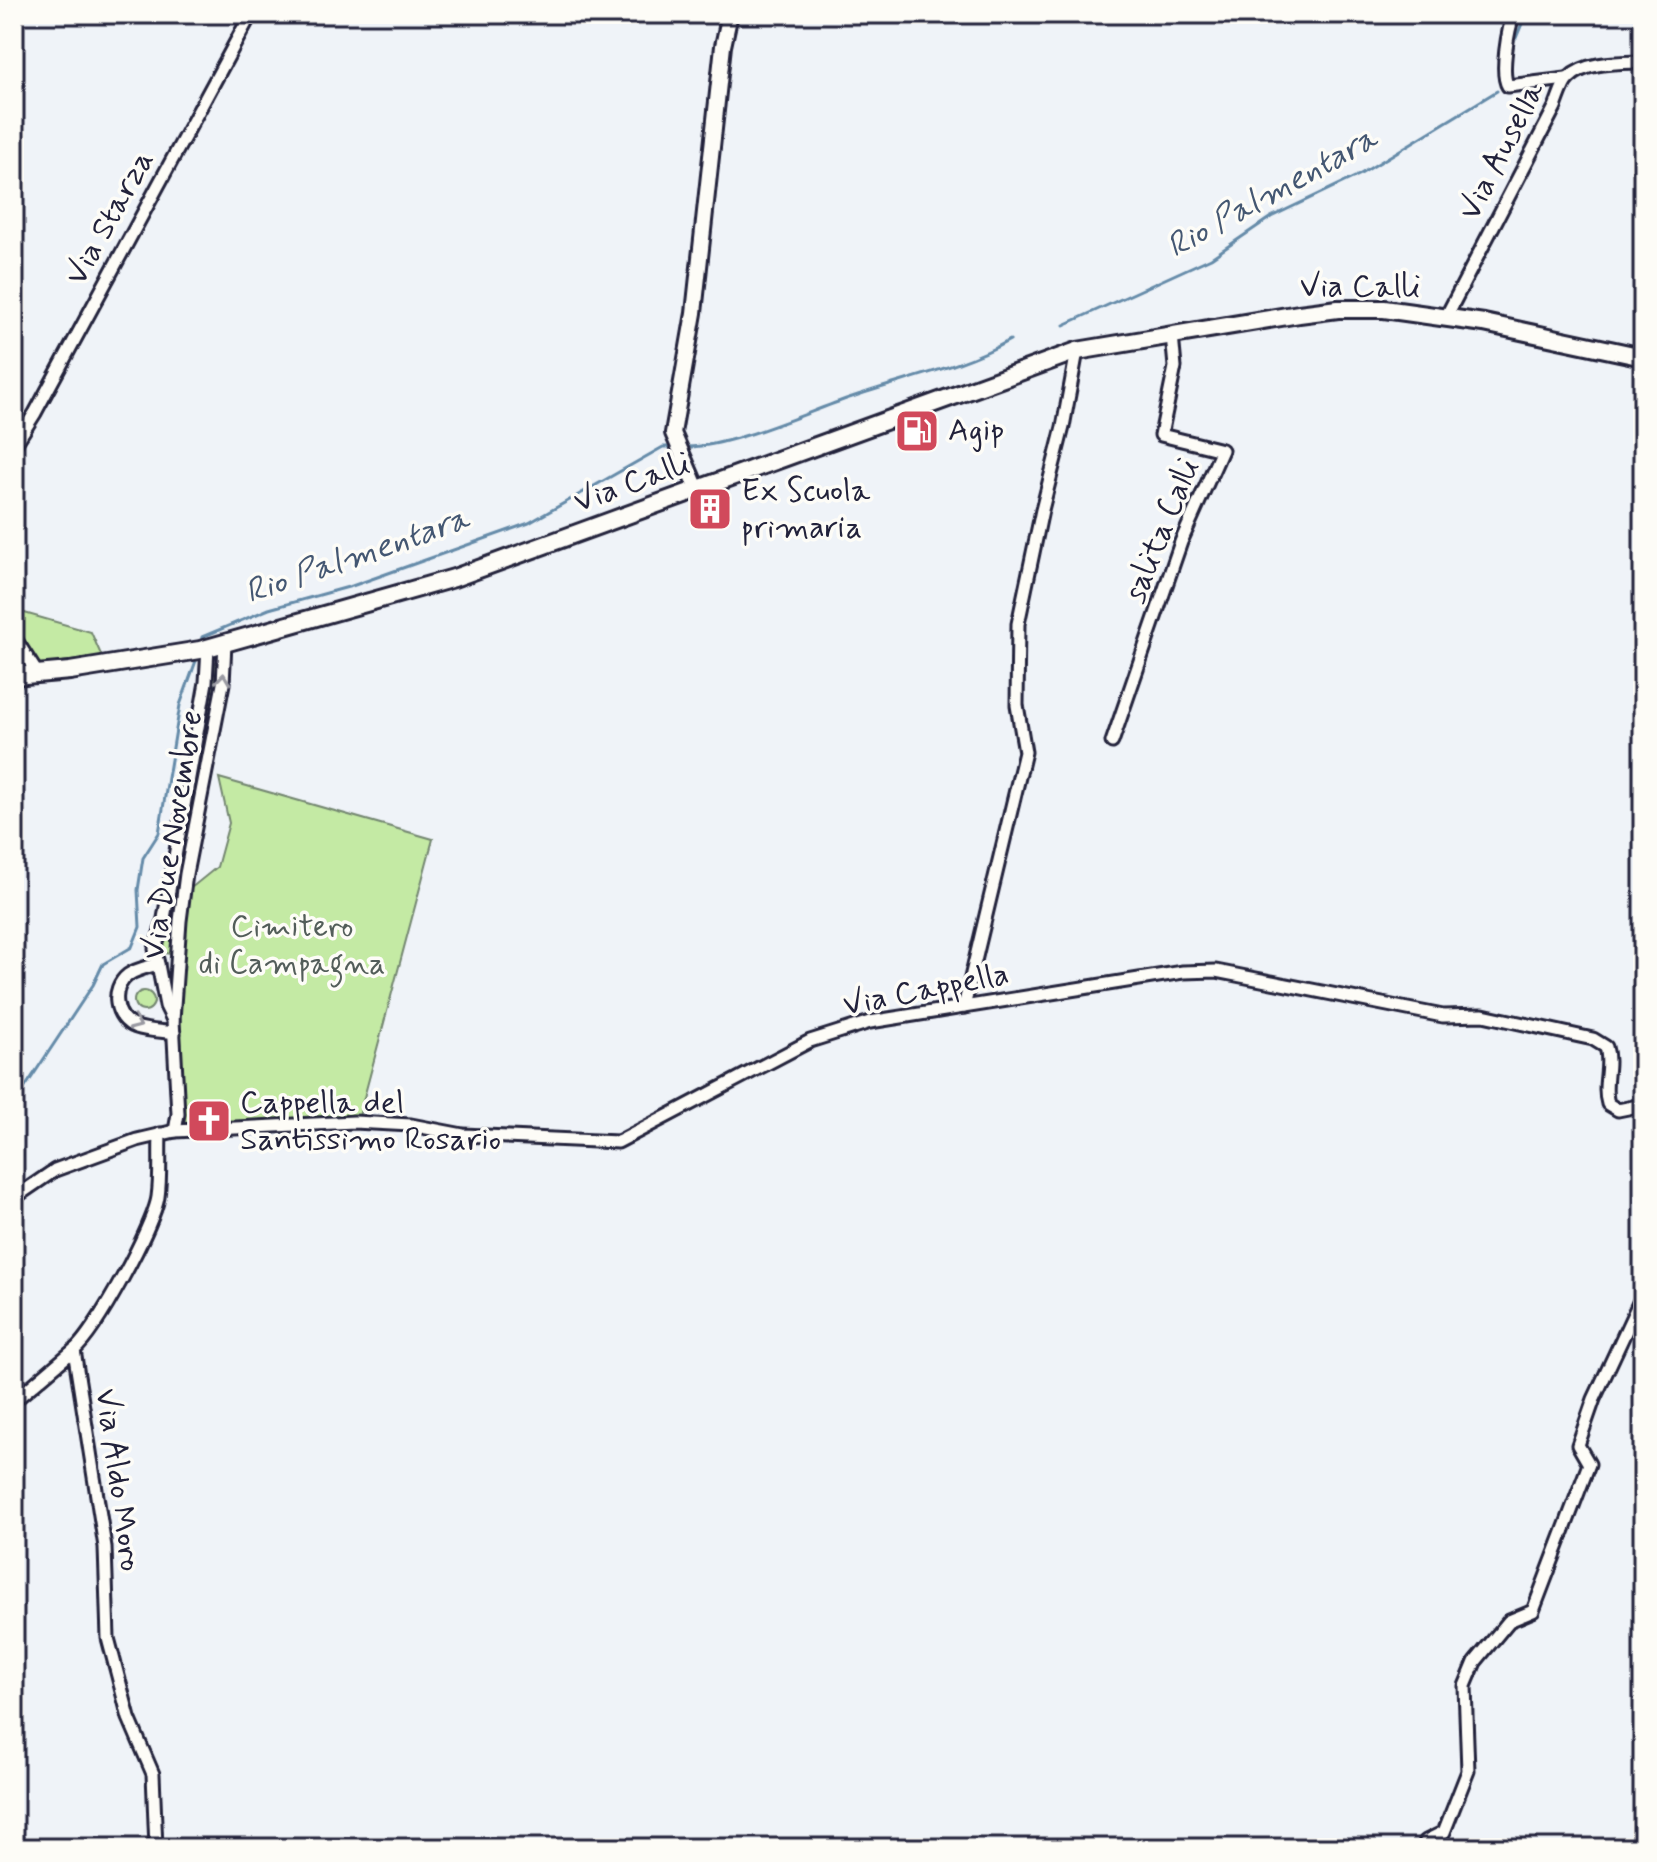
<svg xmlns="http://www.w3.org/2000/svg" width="1657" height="1862" font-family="Mynerve,sans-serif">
	<rect width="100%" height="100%" fill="#eff3f8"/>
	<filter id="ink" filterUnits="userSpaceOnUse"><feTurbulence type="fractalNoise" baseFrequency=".0125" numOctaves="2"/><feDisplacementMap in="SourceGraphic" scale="16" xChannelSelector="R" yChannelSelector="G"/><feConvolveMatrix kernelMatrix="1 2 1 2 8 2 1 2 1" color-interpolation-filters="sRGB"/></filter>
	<g filter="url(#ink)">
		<g fill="#c4eaa4" stroke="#738670" stroke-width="2">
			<path d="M14,610L91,632L102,657L40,665L14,625Z"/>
			<path d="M215,662L219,664L184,866L181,869L178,868Z"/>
			<path d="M219,778L433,839L358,1120L182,1129L179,1028L186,903L191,888L217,867L229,823Z"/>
			<path d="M172,905L174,935L171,954L165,953L161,942Z"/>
			<circle cx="144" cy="1001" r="10"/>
		</g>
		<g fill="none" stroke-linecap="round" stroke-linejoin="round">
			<g stroke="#658ba9" stroke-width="3">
				<path d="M1516,38L1526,14"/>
				<path d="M1064,325L1211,258L1271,217L1359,175L1497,91"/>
				<path d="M685,447C729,448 805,413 849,398C903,379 961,368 1010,340"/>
				<path d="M201,643L202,637L269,609L352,586L529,523L663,447H673"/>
				<path d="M14,1104L93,985L103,964L132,947L140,927L138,890L143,858L159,833L180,705L197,658"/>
				<path d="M14,1125L22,1155L14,1173"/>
			</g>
			<g stroke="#22223b" stroke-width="17">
				<g id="minor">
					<path d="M1514,14C1508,28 1500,74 1508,86L1566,79"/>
					<path d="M1446,317L1555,107C1559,98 1562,84 1569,78C1586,61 1620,63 1643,62"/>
					<path d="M14,446L35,413L251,14"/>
					<path d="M14,637L37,673"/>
					<path d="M1112,742L1181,542L1222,450L1161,435L1175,367L1172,335"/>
					<path d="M158,964C148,967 136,969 128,975C110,989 114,1019 136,1027C148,1031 162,1031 174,1033"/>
					<path d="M964,1007L1025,752L1017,705L1018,624L1042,510L1063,427L1077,351"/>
					<path d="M173,1020L166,1006L155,949L163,924L206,682L208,648"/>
					<path d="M175,1131L178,1114L173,1020L180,921L186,874L223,684L225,643"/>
					<path d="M14,1198L55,1170L137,1140L175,1131L354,1122L411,1125L463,1135L618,1142L810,1041L870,1022L1183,972L1216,971L1443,1016L1483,1015L1593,1039L1606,1047C1612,1066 1602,1084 1608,1104L1618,1110L1643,1105"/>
					<path d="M14,1401L74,1350"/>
					<path d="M156,1848L153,1774L129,1718L108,1638L105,1547L74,1350C96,1332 154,1225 158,1197C161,1176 159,1154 160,1134"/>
					<path d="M1423,1848L1426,1841L1444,1832L1468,1771L1465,1686L1475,1662L1509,1621L1533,1611L1589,1464L1578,1445L1594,1399L1643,1294"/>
				</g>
			</g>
			<g stroke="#22223b" stroke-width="20">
				<path id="tertiary" d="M697,489L673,433L694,313L723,46L730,14"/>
			</g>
			<g stroke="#22223b" stroke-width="22">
				<path id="secondary" d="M14,676L70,671L200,650L454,578L1077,351L1299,314L1338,309H1384L1484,323L1643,357"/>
			</g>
			<use href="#minor" stroke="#fdfcf7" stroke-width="11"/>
			<use href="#tertiary" stroke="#fdfcf7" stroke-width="14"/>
			<use href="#secondary" stroke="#fdfcf7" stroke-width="16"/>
		</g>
		<defs><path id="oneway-chevron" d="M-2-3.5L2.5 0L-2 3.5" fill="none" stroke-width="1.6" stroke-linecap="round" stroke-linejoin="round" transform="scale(2)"/></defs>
		<g stroke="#9a9aa2">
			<use href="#oneway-chevron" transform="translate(223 679) rotate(-83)"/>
			<use href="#oneway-chevron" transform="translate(136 1024) rotate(23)"/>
		</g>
	</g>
	<defs>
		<g id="fuel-square" transform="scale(2.3)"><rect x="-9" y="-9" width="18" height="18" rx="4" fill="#d1495b" stroke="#fdfcf7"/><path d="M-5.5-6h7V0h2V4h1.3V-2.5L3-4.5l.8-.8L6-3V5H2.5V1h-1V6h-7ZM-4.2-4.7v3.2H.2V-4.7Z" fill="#fff"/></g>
		<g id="building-square" transform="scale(2.3)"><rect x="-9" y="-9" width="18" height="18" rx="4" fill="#d1495b" stroke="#fdfcf7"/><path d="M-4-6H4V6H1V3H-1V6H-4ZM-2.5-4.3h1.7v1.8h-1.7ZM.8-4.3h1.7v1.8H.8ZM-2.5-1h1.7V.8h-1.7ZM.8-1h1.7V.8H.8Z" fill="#fff"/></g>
		<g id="church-square" transform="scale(2.3)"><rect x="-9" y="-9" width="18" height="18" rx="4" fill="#d1495b" stroke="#fdfcf7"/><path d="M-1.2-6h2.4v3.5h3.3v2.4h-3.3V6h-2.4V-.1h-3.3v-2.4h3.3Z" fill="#fff"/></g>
	</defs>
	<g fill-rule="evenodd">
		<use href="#fuel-square" x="917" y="431"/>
		<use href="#building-square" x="710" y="509"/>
		<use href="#church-square" x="209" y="1121"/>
	</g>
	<g text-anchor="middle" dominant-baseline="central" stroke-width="7" stroke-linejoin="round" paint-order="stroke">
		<g font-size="32" fill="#22223b" stroke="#fdfcf7">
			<text transform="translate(1502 151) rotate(-63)">Via Ausella</text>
			<text transform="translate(110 218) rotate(-61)">Via Starza</text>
			<text x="1360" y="287">Via Calli</text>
			<text transform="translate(632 483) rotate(-20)">Via Calli</text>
			<text transform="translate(1162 531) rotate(-68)">salita Calli</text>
			<text transform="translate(173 835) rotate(-81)">Via Due Novembre</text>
			<text transform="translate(926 990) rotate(-11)">Via Cappella</text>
			<text transform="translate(118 1480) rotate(82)">Via Aldo Moro</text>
		</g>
		<g font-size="32" fill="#22223b" stroke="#fdfcf7" text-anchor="start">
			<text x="948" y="431">Agip</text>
			<text x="741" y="491">Ex Scuola<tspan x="741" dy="37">primaria</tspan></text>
			<text x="240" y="1103">Cappella del<tspan x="240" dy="37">Santissimo Rosario</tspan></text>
		</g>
		<g font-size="32" fill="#535e5a" stroke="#fdfcf7">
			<text x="292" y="927">Cimitero<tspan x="292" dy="37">di Campagna</tspan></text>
		</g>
		<g font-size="34" font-style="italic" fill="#445772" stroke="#fdfcf7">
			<text transform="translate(1272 193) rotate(-29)">Rio Palmentara</text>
			<text transform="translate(357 556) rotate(-19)">Rio Palmentara</text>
		</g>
	</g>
	<rect width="1657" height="1862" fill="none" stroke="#fdfcf7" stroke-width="48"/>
	<rect x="24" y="24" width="1609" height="1814" fill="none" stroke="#22223b" stroke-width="3" filter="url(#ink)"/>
</svg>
